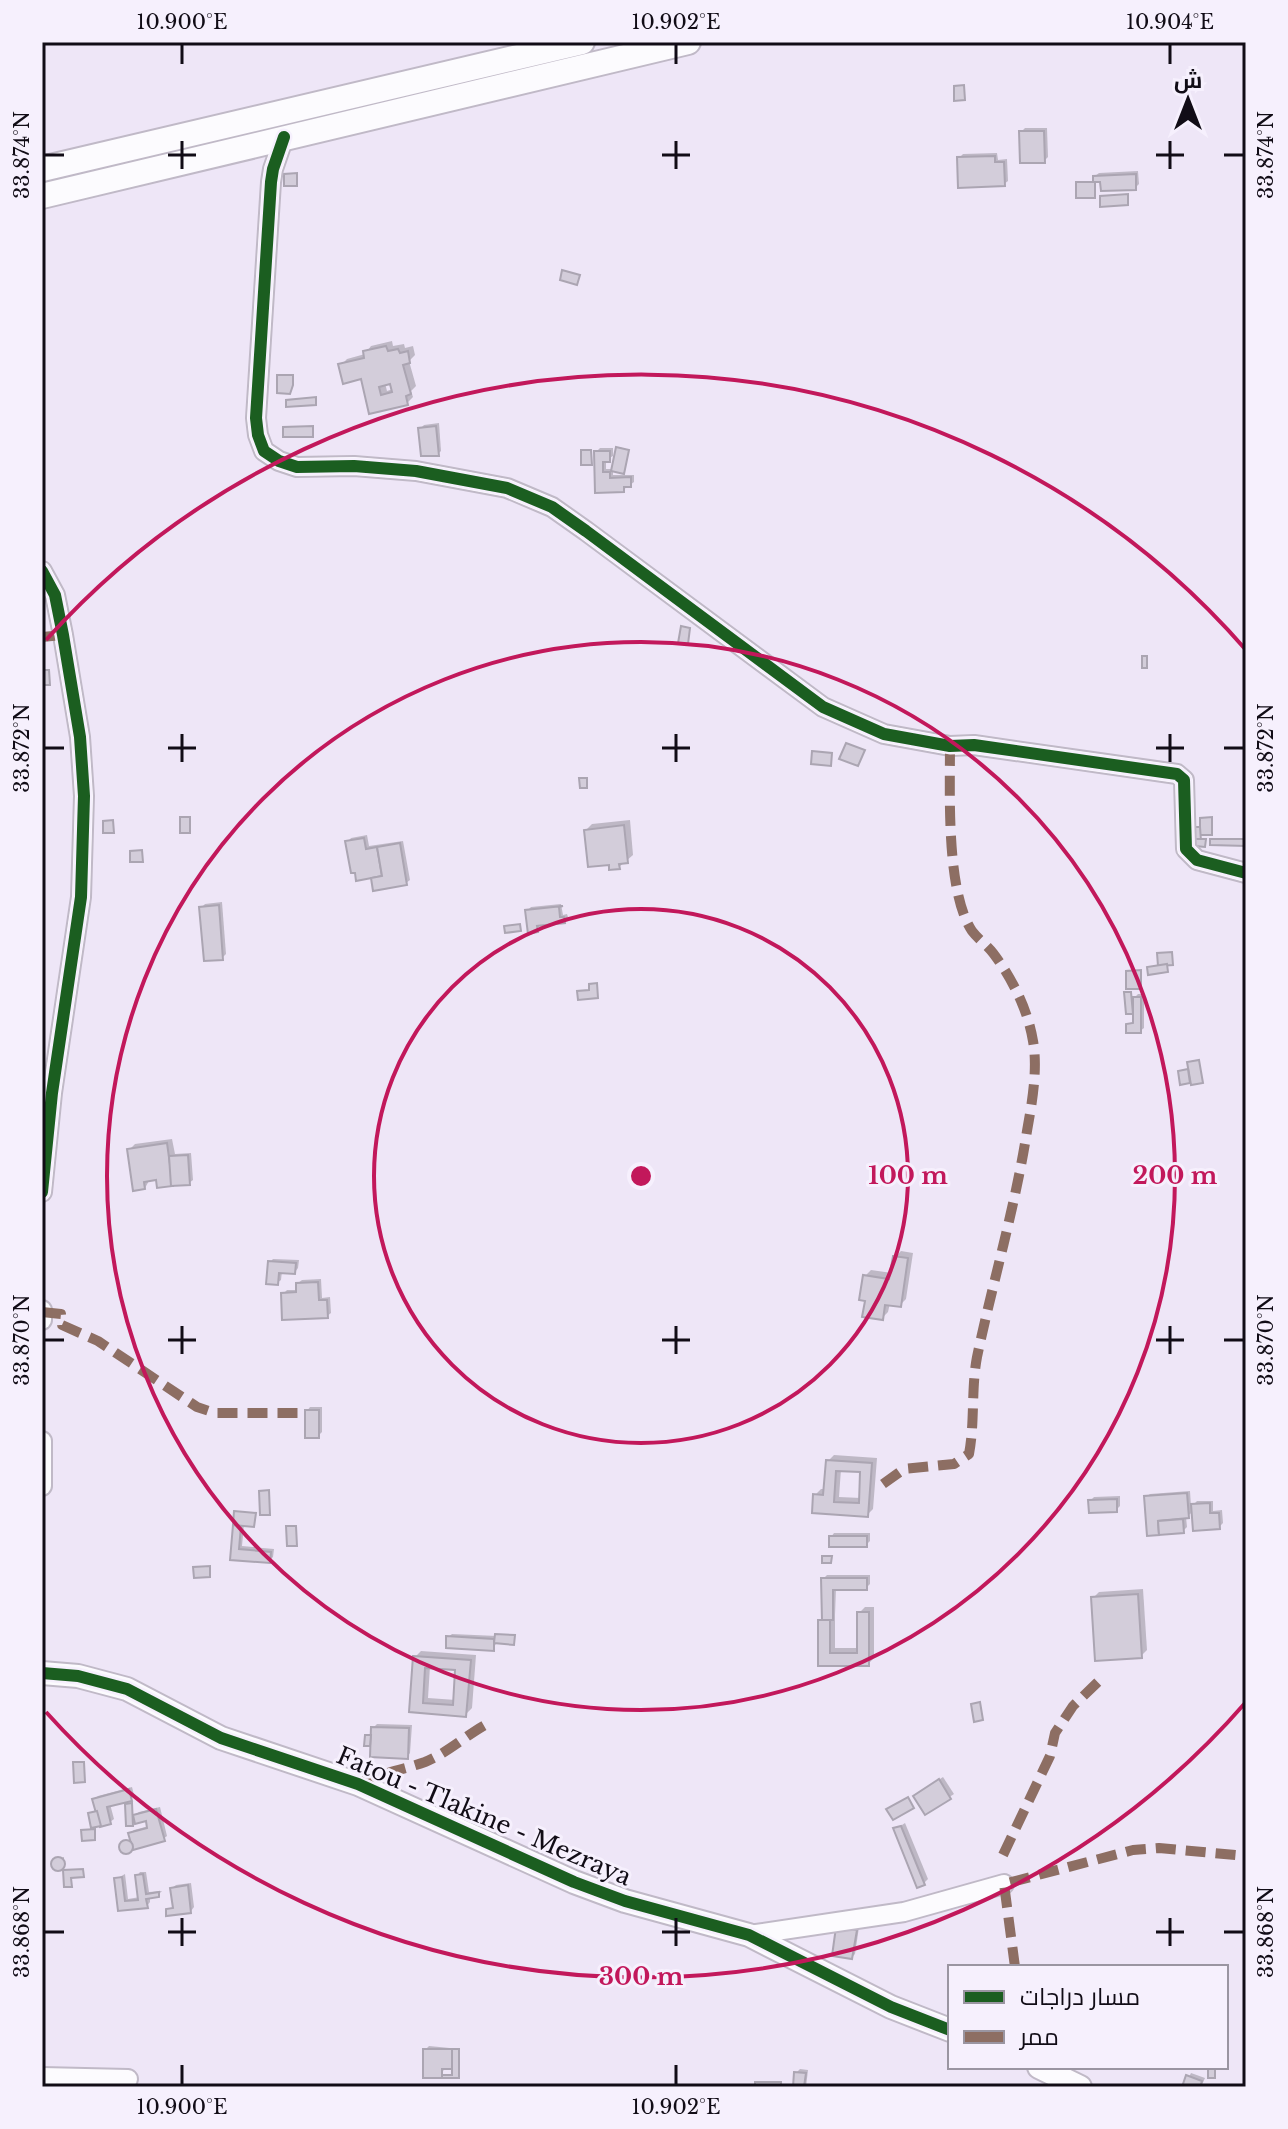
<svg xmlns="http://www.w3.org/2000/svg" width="1288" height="2129" font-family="'Libre Baskerville',Cairo,serif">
	<rect width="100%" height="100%" fill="#eee6f7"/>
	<g fill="#0003" fill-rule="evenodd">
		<path d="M1025,128H1047L1048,157L1044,161L1021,132Z"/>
		<path d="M997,153L998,160L1007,159L1008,181L1004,184L959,158L963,154Z"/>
		<path d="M1138,171L1139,184L1135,188L1095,176L1099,173Z"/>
		<path d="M392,341L393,346L404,344L405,348L413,346L415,355L409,361L416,386L411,391L413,397L407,403L371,412L362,377L341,365L347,359L365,354L371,346ZM391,382L393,389L387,391L385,383Z"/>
		<path d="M439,423L441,451L438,454L421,428L424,425Z"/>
		<path d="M619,447L629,450L625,470L613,469V475H634V482L623,490L597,491L596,452L600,448H613V456L606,460V469H613Z"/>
		<path d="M630,820L633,855L619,867L586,830L592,824Z"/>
		<path d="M367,835L369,846L403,841L410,880L406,883L348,842L351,838Z"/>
		<path d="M222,902L226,954L222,958L201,908L205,904Z"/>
		<path d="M561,904L563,915L567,914L568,917L564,921L540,924L537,930L527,911L531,907Z"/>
		<path d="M1132,991V1000L1138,994H1144V1028L1140,1031L1128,1024L1135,1021V1012H1128L1126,993Z"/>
		<path d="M172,1139L175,1154L191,1153L193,1180L189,1183L150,1179L145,1188L129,1150L135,1144Z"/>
		<path d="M901,1251L913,1253L906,1299L900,1305L890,1303L888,1312L882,1318L867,1300L865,1276L871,1270L892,1273L895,1257Z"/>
		<path d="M273,1259L299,1260L298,1268L295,1272L282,1271L281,1280L277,1283L270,1262Z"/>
		<path d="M321,1279L322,1298L330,1297L331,1313L327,1316L283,1294L287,1290H298V1283L302,1280Z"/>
		<path d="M310,1407H322V1432L318,1436L307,1411Z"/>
		<path d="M834,1455L877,1458L873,1509L867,1515L815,1495L821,1489H826L828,1461ZM841,1469L863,1470L861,1498L839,1497Z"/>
		<path d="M1190,1491L1191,1507L1197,1501H1213V1511L1222,1510L1223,1523L1219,1527L1194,1511L1186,1517L1187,1527L1183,1531L1149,1534L1146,1497L1150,1494Z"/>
		<path d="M1120,1496V1506L1116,1510L1090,1501L1094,1497Z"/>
		<path d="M237,1511L256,1513L254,1525L244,1524L242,1546L274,1549L273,1557L269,1561L232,1558Z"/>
		<path d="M834,1533H870V1541L866,1545L831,1537Z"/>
		<path d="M827,1575H870V1584L866,1588H836L835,1615V1648H859V1613L865,1607H874V1658L868,1664H820V1621L824,1617L823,1579Z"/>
		<path d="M1143,1589L1147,1650L1141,1656L1093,1598L1099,1592Z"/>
		<path d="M452,1634L497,1636L498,1634L515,1635L514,1643L497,1642L493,1649L448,1637Z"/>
		<path d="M421,1651L476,1655L472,1708L466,1714L411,1711L415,1657ZM430,1666L457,1668L456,1700L428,1698Z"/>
		<path d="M377,1724L412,1725L410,1753L407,1757L373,1741L370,1744L367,1735L373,1734V1728Z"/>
		<path d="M943,1777L954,1794L925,1813L919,1793Z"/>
		<path d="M132,1787L134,1795L131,1799L110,1804L114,1819L110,1822L95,1826L94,1838L90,1813L98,1811L95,1799L98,1796Z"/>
		<path d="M132,1803L133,1817L139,1812L160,1807L167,1836L163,1839L123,1851L121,1843L132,1840L130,1833L134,1830L149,1826L147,1819L136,1820L133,1824L127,1804Z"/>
		<path d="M905,1823L928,1879L924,1883L896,1829Z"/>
		<path d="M64,1857V1868H54V1859Z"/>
		<path d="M140,1872H146L149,1892L162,1891L158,1895L150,1896V1902L147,1906L120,1909L116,1879L125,1874L128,1899L140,1897L137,1876Z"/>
		<path d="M191,1883L194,1907L191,1911L168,1910L175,1906L172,1888L176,1885Z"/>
		<path d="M838,1927H859L855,1954L852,1957Z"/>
		<path d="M429,2046L460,2049L458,2076L454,2064L445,2067L441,2076L425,2050Z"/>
		<path d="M800,2069L808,2070L806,2087H795L796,2073Z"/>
		<path d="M1191,2073L1205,2078L1201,2087H1184Z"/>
	</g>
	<g fill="#d3cdda" stroke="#aba5b2" stroke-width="2" fill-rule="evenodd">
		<path d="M964,85L965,100L954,101V86Z"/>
		<path d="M1019,131H1044L1045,163H1020Z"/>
		<path d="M995,156V162H1004L1005,186L958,188L957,157Z"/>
		<path d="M297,173V186H284V174Z"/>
		<path d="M1136,174V190L1101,191L1100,182H1093V176Z"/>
		<rect x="1076" y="182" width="19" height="16"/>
		<path d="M1128,194V205L1100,207V196Z"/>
		<path d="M562,270L580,275L577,285L560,280Z"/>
		<path d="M386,346L388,351L398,349L400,353L408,351L410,363L403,365L411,394L406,396L408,405L369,414L361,379L343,384L338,364L364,358L363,351ZM390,384L392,392L381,395L379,387Z"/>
		<path d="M277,375H293V385L290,394L277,393Z"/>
		<path d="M316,397V405L286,407V400Z"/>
		<path d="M313,426V437H283V427Z"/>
		<path d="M436,426L439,456H421L418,428Z"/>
		<path d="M616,447L629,450L624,474L611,471Z"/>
		<path d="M581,450H591L592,465H581Z"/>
		<path d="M594,451H610V462H603V472H610V478L631,477V487H624V492L595,493Z"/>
		<path d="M681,626L690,628L688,644L678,643Z"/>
		<rect x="1142" y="656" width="5" height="12"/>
		<path d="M42,670H49L50,685H42Z"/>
		<path d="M846,743L865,750L858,766L839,759Z"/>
		<path d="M812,751L832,753L831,766L811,764Z"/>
		<path d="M579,778H587V788H580Z"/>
		<rect x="180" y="817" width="10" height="16"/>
		<path d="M1212,817V835H1200V818Z"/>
		<path d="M113,820L114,833H103V821Z"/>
		<path d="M624,825L628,863L619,864L620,869L609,870V865L588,867L584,830Z"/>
		<path d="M1191,827H1200L1201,841H1191Z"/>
		<path d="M364,838L366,849L377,847L382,876L356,881L355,873H351L345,841Z"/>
		<path d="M1195,839H1206L1205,847L1195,846Z"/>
		<path d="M1210,839H1246V846L1210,845Z"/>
		<path d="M400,843L407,885L373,891L371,878L382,876L377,847Z"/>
		<path d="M142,850L143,862H130V851Z"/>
		<path d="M219,905L223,960L204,961L199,907Z"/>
		<path d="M563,906L559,907L560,917H564L565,923L537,926L538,932L528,934L525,910Z"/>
		<path d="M520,924L521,931L505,933L504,926Z"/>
		<path d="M1172,952L1173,965L1158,966L1157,953Z"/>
		<path d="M1167,964L1168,972L1148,975L1147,967Z"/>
		<path d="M1141,970V989H1126V971Z"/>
		<path d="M597,983L598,998L578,1000L577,991L589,990V984Z"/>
		<path d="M1124,992H1131L1133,1014H1126Z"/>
		<path d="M1133,997H1141V1033H1126V1024L1133,1023Z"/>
		<path d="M1199,1060L1203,1083L1191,1085L1187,1062Z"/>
		<path d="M1188,1069L1190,1083L1180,1085L1178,1071Z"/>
		<path d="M167,1143L173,1186L157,1188L156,1180L144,1182L145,1189L133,1191L127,1149Z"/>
		<path d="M188,1155L190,1185L171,1186L169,1156Z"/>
		<path d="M893,1256L908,1258L901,1307L885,1305L883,1320L862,1317L865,1301L859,1300L863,1275L889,1279Z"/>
		<path d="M268,1261L296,1263L295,1274L279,1273L278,1285L266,1284Z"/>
		<path d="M318,1282L319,1300H327L328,1318L282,1320L281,1293L296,1292V1283Z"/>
		<rect x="305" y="1410" width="14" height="28"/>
		<path d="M826,1460L872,1463L868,1517L812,1513L813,1494L823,1495ZM836,1471L860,1472L859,1503L834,1502Z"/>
		<path d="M269,1490L270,1515H260L259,1491Z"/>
		<path d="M1187,1493L1189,1518L1158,1521L1159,1535L1147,1536L1144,1496Z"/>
		<path d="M1117,1499V1512L1089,1513L1088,1500Z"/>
		<path d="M1210,1503V1513H1219L1220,1529L1193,1531L1191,1504Z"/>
		<path d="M234,1511L256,1513L254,1527L233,1525Z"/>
		<path d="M1183,1519L1184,1533L1159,1535L1158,1521Z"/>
		<path d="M233,1525L241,1526L239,1549L271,1552L270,1563L230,1560Z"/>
		<path d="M286,1526H296L297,1546H287Z"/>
		<rect x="829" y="1536" width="38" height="11"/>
		<path d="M822,1556H832L831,1563H822Z"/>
		<path d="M210,1566V1577L194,1578L193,1567Z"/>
		<path d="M821,1578H867V1590H833V1620H822Z"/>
		<path d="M1138,1594L1142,1658L1095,1661L1091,1597Z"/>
		<path d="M857,1612H869V1666H818V1620H830V1653H857Z"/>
		<path d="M495,1634L515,1635L514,1645L494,1643Z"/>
		<path d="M446,1636L494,1639V1651L446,1648Z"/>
		<path d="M413,1656L471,1660L466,1717L409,1712ZM425,1668L455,1670L453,1705L423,1703Z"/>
		<path d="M980,1702L983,1720L974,1722L971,1704Z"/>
		<path d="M371,1727L409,1728L408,1759L370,1757Z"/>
		<path d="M365,1735H371L370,1746H364Z"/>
		<path d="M73,1762H84L85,1782L74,1783Z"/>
		<path d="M939,1779L951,1799L925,1815L913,1796Z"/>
		<path d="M129,1789L132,1801L107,1807L111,1824L100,1827L92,1799Z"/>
		<path d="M908,1797L914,1808L893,1820L886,1809Z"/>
		<path d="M132,1803L133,1826H126L125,1804Z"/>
		<path d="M156,1809L165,1841L133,1850L128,1833L147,1828L146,1821L135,1824L133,1815Z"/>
		<path d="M97,1811L101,1826L91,1828L88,1813Z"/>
		<path d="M901,1826L925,1885L917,1888L893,1828Z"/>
		<path d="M95,1829V1840L82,1841L81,1830Z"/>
		<circle cx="126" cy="1847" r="7"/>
		<circle cx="58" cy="1864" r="7"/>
		<path d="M83,1869L84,1877L71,1878L72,1887H64L63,1870Z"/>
		<path d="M143,1874L146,1894L159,1892V1897L146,1899L148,1908L118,1911L114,1878L122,1877L125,1901L138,1900L135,1875Z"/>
		<path d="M188,1885L191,1913L166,1916V1909L173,1908L170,1888Z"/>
		<path d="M836,1927L857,1930L852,1959L832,1956Z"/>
		<path d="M423,2049H452V2069H442V2078H423Z"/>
		<path d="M452,2049H459V2078H442V2075H452Z"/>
		<rect x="1208" y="2067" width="7" height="11"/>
		<path d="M794,2072L806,2073L804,2087H793Z"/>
		<path d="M1186,2075L1202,2081L1200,2087H1182Z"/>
		<rect x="755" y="2082" width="26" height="5"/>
	</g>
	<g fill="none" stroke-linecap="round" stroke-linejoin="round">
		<g stroke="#c0b9c7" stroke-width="22">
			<g id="minor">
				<path d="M284,137L273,169L271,182L256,418L258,435L264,451L279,461L297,467L354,466L416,471L507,488L552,507L586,531L823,707L884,734L950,746L974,745L1177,774L1184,780L1186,849L1197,860L1246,873"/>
				<path d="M42,571L55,595L63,635L80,737L84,796L81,897L52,1093L42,1192"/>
				<path d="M42,1310V1320"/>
				<path d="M42,1441V1486"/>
				<path d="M749,1935L904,1912L1004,1884"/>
				<path d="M42,2077L128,2079"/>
			</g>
		</g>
		<g stroke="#c0b9c7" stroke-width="26">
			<g id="tertiary">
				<path d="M42,1673L78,1676L127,1689L221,1738L358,1784L574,1882L625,1901L749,1935L891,2007L950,2030"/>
				<path d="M1039,2067L1080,2087"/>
			</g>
		</g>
		<g stroke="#c0b9c7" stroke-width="28">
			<g id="secondary">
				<path d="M42,169L582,42"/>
				<path d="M42,196L688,42"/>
			</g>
		</g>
		<use href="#minor" stroke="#fcfbfe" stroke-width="18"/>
		<use href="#tertiary" stroke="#fcfbfe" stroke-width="22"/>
		<use href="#secondary" stroke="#fcfbfe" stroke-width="24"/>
		<g stroke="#8d6e63" stroke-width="10" stroke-dasharray="20 10" stroke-linecap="butt">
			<path d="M42,637L63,635"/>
			<path d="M42,1312L61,1314L62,1325L98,1341L197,1407L215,1413H305"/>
			<path d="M883,1484L904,1469L954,1464L969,1454C975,1422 971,1389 977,1357C993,1281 1015,1208 1027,1131C1032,1103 1038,1069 1033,1041C1028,1010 1012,978 993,953C987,945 978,939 972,931C946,892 950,793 950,746"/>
			<path d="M358,1784C379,1773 403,1770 425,1762C447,1753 464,1737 485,1725"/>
			<path d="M1003,1855L1050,1756L1055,1733L1073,1706L1103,1677"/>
			<path d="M1015,1967L1004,1884L1133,1850L1159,1848L1246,1856"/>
		</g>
		<g stroke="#f6f0fd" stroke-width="17">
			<g id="cycleway">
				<path d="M284,137L273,169L271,182L256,418L258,435L264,451L279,461L297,467L354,466L416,471L507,488L552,507L586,531L823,707L884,734L950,746L974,745L1177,774L1184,780L1186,849L1197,860L1246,873"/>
				<path d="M42,571L55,595L63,635L80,737L84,796L81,897L52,1093L42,1192"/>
				<path d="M42,1673L78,1676L127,1689L221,1738L358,1784L574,1882L625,1901L749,1935L891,2007L950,2030"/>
			</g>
		</g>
		<use href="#cycleway" stroke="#1b5e20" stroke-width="12"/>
	</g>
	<path fill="none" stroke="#110c16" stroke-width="3" d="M182,44V64M676,44V64M1170,44V64M182,141V169M676,141V169M1170,141V169M44,155H64M168,155H196M662,155H690M1156,155H1184M1224,155H1244M182,734V762M676,734V762M1170,734V762M44,748H64M168,748H196M662,748H690M1156,748H1184M1224,748H1244M182,1326V1354M676,1326V1354M1170,1326V1354M44,1340H64M168,1340H196M662,1340H690M1156,1340H1184M1224,1340H1244M182,1918V1946M676,1918V1946M1170,1918V1946M44,1932H64M168,1932H196M662,1932H690M1156,1932H1184M1224,1932H1244M182,2065V2085M676,2065V2085"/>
	<g fill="none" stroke="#c2185b" stroke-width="4">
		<circle cx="641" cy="1176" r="267"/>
		<circle cx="641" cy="1176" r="534"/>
		<path d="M1246 1702A801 801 0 0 1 46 1712M46 640A801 801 0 0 1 1246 650"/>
	</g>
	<g text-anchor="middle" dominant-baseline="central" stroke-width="6" stroke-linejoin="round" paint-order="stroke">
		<g font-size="24" fill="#110c16" stroke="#f6f0fd">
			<text transform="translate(484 1816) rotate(23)">Fatou - Tlakine - Mezraya</text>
		</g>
	</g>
	<circle cx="641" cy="1176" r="12" fill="#c2185b" stroke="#f6f0fd" stroke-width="4"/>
	<g font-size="24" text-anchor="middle" font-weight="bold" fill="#c2185b" stroke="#f6f0fd" stroke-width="6" stroke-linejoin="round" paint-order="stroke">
		<text x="908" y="1184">100 m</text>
		<text x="1175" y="1184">200 m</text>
		<text x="641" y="1985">300 m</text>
	</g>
	<rect width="1288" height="2129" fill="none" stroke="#f6f0fd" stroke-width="88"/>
	<rect x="948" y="1965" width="280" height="104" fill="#f6f0fd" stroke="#9a95a1" stroke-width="2"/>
	<rect x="964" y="1991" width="40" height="12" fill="#1b5e20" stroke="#9a95a1" stroke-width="2"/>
	<text x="1020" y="2005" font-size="24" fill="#110c16">مسار دراجات</text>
	<rect x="964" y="2031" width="40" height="12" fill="#8d6e63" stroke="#9a95a1" stroke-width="2"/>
	<text x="1020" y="2045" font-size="24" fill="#110c16">ممر</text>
	<g transform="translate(1188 100)" stroke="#f6f0fd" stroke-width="6" paint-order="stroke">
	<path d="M0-6L14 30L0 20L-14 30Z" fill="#110c16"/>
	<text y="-12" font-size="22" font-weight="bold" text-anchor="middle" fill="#110c16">ش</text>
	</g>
	<rect x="44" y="44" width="1200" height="2041" fill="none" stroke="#110c16" stroke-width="3"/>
	<g font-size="20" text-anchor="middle" fill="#110c16">
		<text x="182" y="29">10.900°E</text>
		<text x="676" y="29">10.902°E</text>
		<text x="1170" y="29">10.904°E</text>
		<text transform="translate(22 155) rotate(-90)" y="7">33.874°N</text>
		<text transform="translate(1266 155) rotate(-90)" y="7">33.874°N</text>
		<text transform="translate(22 748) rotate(-90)" y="7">33.872°N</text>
		<text transform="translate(1266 748) rotate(-90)" y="7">33.872°N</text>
		<text transform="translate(22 1340) rotate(-90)" y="7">33.870°N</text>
		<text transform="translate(1266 1340) rotate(-90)" y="7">33.870°N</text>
		<text transform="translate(22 1932) rotate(-90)" y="7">33.868°N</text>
		<text transform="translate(1266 1932) rotate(-90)" y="7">33.868°N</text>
		<text x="182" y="2114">10.900°E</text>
		<text x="676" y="2114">10.902°E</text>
	</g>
</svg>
